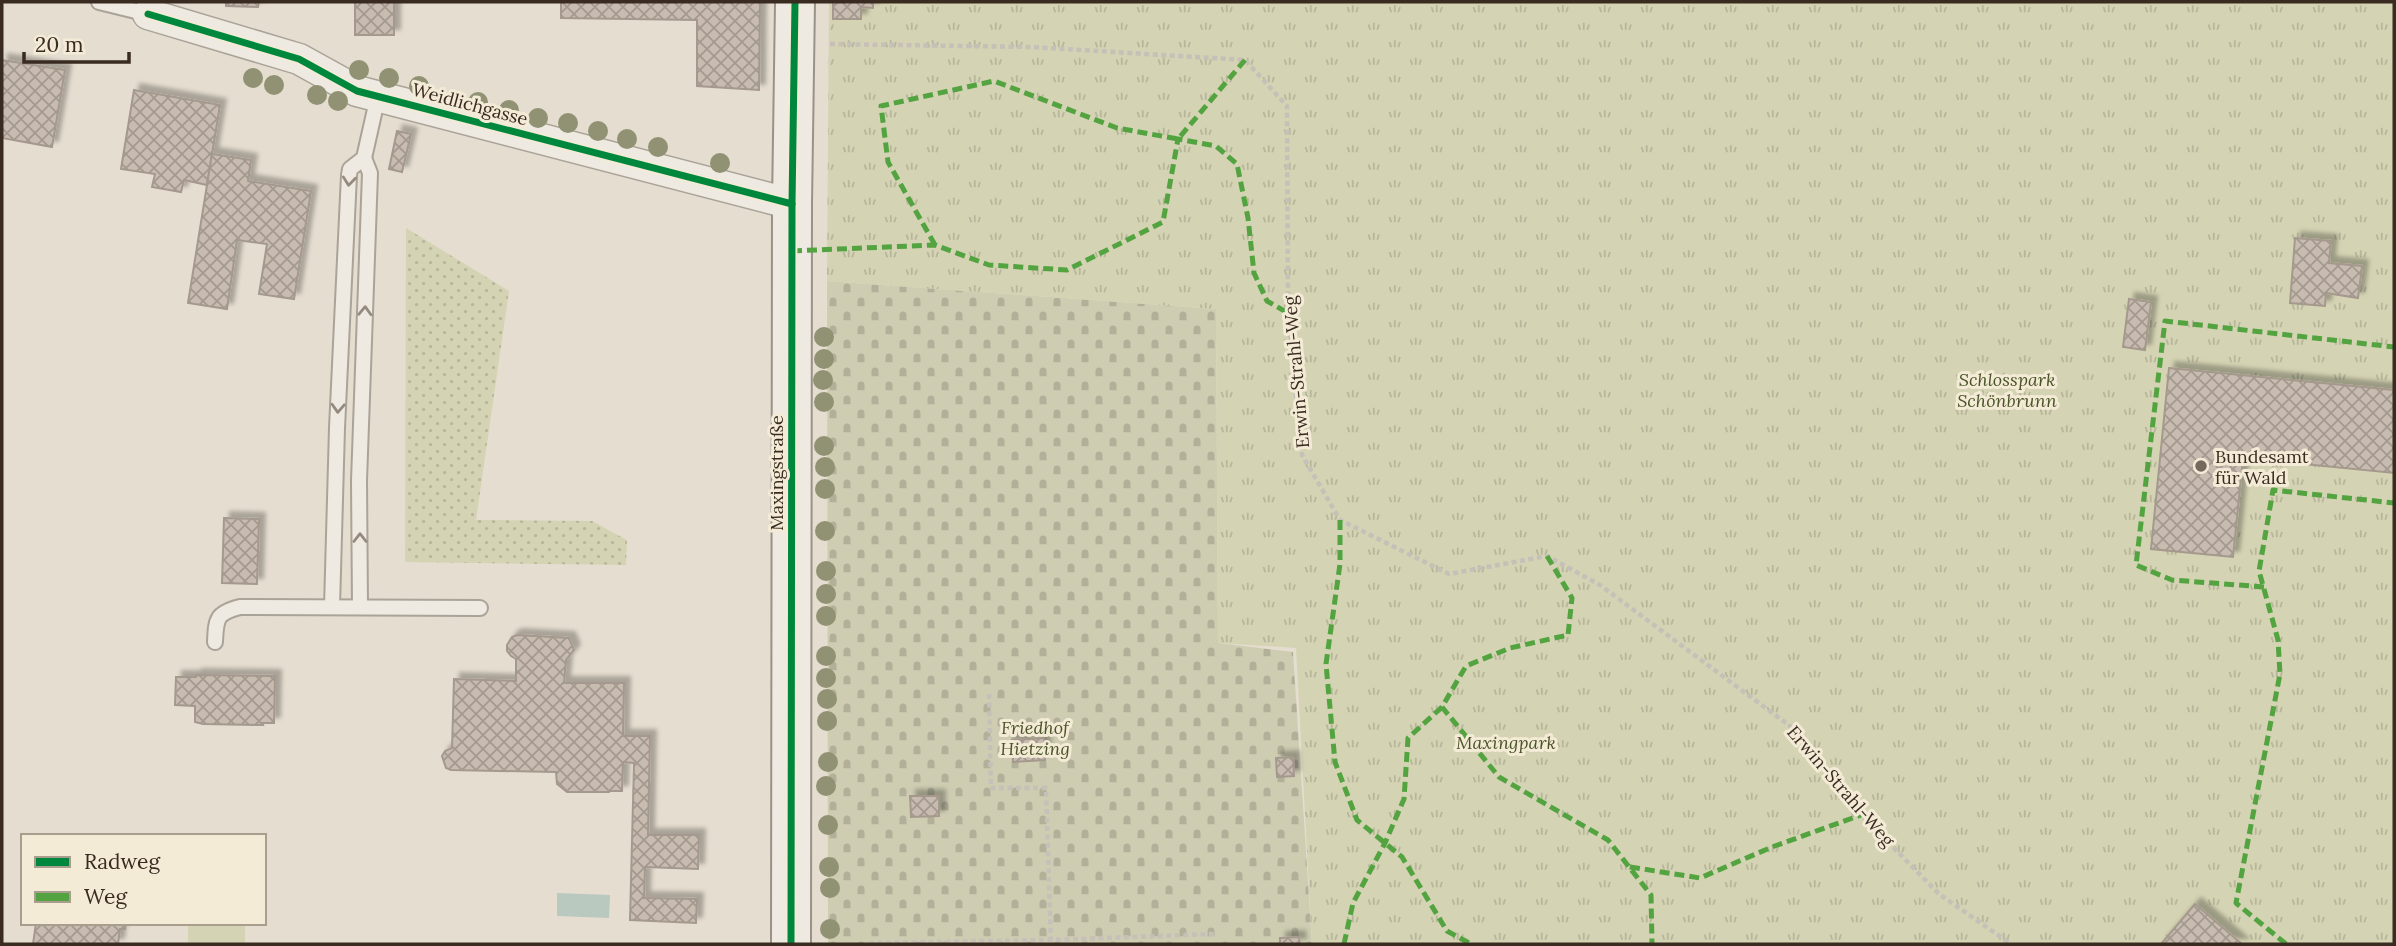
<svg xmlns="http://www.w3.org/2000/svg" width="2396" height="946" font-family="Lora,serif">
	<defs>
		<pattern id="grass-dots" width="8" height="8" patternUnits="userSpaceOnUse" patternTransform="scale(1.75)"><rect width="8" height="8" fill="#d4d3b3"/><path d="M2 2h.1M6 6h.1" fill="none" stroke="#b7b59a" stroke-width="1.8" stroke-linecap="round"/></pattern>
		<pattern id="cemetery-stones" width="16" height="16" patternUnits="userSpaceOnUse" patternTransform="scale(1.75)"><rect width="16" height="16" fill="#cecdb2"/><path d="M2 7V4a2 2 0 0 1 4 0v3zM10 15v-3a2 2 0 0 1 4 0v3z" fill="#b2b099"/></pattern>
		<pattern id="park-tufts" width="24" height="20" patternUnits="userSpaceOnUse" patternTransform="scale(1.75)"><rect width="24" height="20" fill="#d4d3b3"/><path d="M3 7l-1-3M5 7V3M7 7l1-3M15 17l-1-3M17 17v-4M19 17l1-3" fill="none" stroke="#b7b59a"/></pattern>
		<pattern id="building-cross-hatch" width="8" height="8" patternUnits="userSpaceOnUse" patternTransform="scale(1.75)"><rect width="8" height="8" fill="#c8bcb0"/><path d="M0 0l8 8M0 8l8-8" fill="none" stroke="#a3998f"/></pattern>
		<filter id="shadow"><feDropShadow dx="6" dy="-6" stdDeviation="2" flood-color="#0004"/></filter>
	</defs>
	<rect width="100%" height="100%" fill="#e5ddcf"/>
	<path fill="url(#grass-dots)" d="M406,228L509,291L476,520L592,521L627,540L626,565L405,562Z"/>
	<path fill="url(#cemetery-stones)" d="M827,281L1216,309L1218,643L1293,652L1312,944H828Z"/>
	<path fill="url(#park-tufts)" d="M829,2H2394V944H1312L1296,648L1218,643L1216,309L827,281Z"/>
	<rect fill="#d4d3b3" x="188" y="923" width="57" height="21"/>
	<path fill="#bac9c0" d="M557,893L610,895L609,918L557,916Z"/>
	<g fill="url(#building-cross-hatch)" stroke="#a5998e" stroke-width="2" filter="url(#shadow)">
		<path d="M226,2H259L258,7L226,6Z"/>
		<rect x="355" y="2" width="39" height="33"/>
		<path d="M561,2H760L759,90L697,86V20L561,18Z"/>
		<path d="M833,2H873V8L861,7V19H833Z"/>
		<path d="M2,60L65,70L52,147L2,138Z"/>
		<path d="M134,90L220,105L207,185L184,180L181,192L152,187L155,174L121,169Z"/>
		<path d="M397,131L411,134L402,172L389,169Z"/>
		<path d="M212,154L251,160L248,181L311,191L294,299L259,294L267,244L237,240L227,309L188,303Z"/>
		<path d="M2295,238L2331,241L2329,263L2362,266L2358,298L2326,293L2325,306L2290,303Z"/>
		<path d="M2129,299L2151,302L2145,350L2123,347Z"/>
		<path d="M2169,368L2394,390V473L2243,458L2233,557L2151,549Z"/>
		<path d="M224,518L259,519L257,584L222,583Z"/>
		<path d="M517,635L569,638L574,650L566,660L564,683H624L623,736H650L648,835H699L698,869L645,867L644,898L697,899L696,923L630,920L634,763L623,762L622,791H609V792H567L557,784L556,772L451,770L446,768L442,756L445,751L452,748L454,679L516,681V659L511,656L507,651V645L512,637Z"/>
		<path d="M196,675L275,676L274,723H262L263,725L203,724L195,722V706L175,705L176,677H196Z"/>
		<path d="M1044,738L1045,760L1013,762L1012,740Z"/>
		<path d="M1293,757L1294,776L1277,777L1276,758Z"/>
		<path d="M910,796H939V816L911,817Z"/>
		<path d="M2195,904L2242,944H2161Z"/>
		<path d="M36,923H125V929H120L118,944H33Z"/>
		<path d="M1299,937L1300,944H1280V938Z"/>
	</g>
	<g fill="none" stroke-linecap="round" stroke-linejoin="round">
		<g stroke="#aaa398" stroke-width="18">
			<g id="lane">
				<path d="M99,2L148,14"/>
				<path d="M360,606L359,481L370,173L364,158"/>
				<path d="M332,607L337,428L349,175L350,169L364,158L378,96"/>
				<path d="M215,642C216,619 216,613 240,607L480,608"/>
			</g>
		</g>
		<g stroke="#aaa398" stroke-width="33">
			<path id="street" d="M148,14L299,59L357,91L792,204"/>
		</g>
		<g stroke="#9a9288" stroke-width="42">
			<path id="secondary" d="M791,944L792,204L795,2"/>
		</g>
		<g stroke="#c6c0b8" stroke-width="4.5" stroke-dasharray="5 3.5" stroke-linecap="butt">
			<path d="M830,44L1031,47L1245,60L1287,106L1288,313L1302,455L1340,520L1449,574L1547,556L1600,585L1798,732L1850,803L1939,894L2011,944"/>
			<path d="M989,694L991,788H1046L1051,944"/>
			<path d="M869,943L1051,940L1214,934"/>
		</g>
		<use href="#lane" stroke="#eee9e1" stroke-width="14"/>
		<use href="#street" stroke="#eee9e1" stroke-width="30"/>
		<use href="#secondary" stroke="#eee9e1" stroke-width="38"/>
		<g stroke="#53a441" stroke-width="5" stroke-dasharray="10 5" stroke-linecap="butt">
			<path d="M935,245L888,162L881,106L994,81L1117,128L1178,139L1245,60"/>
			<path d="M792,251L935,245L989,265L1067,270L1163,222L1178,139L1216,146L1237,164L1248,218L1254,273L1267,301L1288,313"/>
			<path d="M1340,520V564L1326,664L1335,762L1357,820L1402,857L1447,931L1471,944"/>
			<path d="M1547,556L1572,598L1568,635L1510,648L1466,666L1442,707L1499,777L1608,840L1651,895L1652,944"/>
			<path d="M2264,587L2172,580L2136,565L2165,321L2394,347"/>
			<path d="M1630,867L1700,878L1772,847L1861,815"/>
			<path d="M1344,944L1353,903L1385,843L1404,799L1408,738L1442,707"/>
			<path d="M2286,944L2236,903L2280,674L2278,640L2259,571L2273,490L2394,503"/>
		</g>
		<g stroke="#f4ebd7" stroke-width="11">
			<g id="cycleway">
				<path d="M148,14L299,59L357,91L792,204"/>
				<path d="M791,944L792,204L795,2"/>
			</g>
		</g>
		<use href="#cycleway" stroke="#00873e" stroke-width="7"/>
	</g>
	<g fill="#909273">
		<circle cx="359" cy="70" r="10"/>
		<circle cx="253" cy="78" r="10"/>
		<circle cx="389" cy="78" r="10"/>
		<circle cx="274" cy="85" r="10"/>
		<circle cx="419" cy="86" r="10"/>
		<circle cx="317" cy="95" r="10"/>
		<circle cx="338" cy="101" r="10"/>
		<circle cx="478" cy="102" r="10"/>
		<circle cx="509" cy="110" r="10"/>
		<circle cx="538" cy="118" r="10"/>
		<circle cx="568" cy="123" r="10"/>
		<circle cx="598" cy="131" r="10"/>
		<circle cx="627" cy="139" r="10"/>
		<circle cx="658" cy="147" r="10"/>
		<circle cx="720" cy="163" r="10"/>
		<circle cx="824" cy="337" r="10"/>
		<circle cx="824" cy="359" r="10"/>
		<circle cx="823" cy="380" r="10"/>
		<circle cx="824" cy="402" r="10"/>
		<circle cx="824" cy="446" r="10"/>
		<circle cx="825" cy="467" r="10"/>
		<circle cx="825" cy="489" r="10"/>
		<circle cx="825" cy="531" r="10"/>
		<circle cx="826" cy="571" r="10"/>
		<circle cx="826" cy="594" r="10"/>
		<circle cx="826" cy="616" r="10"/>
		<circle cx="826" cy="656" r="10"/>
		<circle cx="826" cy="678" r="10"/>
		<circle cx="827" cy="699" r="10"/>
		<circle cx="827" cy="721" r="10"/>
		<circle cx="828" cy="762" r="10"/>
		<circle cx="826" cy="786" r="10"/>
		<circle cx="828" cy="825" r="10"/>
		<circle cx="829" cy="867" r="10"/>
		<circle cx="830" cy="888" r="10"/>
		<circle cx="830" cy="929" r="10"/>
	</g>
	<defs><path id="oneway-chevron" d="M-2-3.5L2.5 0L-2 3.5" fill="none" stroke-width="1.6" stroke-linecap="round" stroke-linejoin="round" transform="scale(1.75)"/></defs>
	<g stroke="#948a80">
		<use href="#oneway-chevron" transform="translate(349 181) rotate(96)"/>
		<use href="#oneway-chevron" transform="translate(365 311) rotate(-88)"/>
		<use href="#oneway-chevron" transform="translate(338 408) rotate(93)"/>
		<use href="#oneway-chevron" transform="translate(360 538) rotate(-90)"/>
	</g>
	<circle fill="#75695d" stroke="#f4ebd7" stroke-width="2.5" cx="2201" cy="466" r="7"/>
	<g text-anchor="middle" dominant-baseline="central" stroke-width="6" stroke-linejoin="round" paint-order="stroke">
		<g font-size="18" fill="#392b20" stroke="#f4ebd7">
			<text transform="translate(470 104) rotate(15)">Weidlichgasse</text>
			<text transform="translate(1296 372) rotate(-95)">Erwin-Strahl-Weg</text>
			<text transform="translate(776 473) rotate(-90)">Maxingstraße</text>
			<text transform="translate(1841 786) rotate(49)">Erwin-Strahl-Weg</text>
		</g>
		<g font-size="18" font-style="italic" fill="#4a5428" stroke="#f4ebd7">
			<text x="2007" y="379">Schlosspark<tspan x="2007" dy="21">Schönbrunn</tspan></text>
			<text x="1035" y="727">Friedhof<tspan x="1035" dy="21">Hietzing</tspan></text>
			<text x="1506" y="742">Maxingpark</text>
		</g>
		<g font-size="18" fill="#392b20" stroke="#f4ebd7" text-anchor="start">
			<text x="2215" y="456">Bundesamt<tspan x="2215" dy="21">für Wald</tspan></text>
		</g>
	</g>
	<rect width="2396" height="946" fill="none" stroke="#392b20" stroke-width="7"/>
	<rect x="21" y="834" width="245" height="91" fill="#f4ebd7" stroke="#a99e8e" stroke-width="2"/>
	<rect x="35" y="857" width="35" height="10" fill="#00873e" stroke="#a99e8e" stroke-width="2"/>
	<text x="84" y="869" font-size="21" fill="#392b20">Radweg</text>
	<rect x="35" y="892" width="35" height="10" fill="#53a441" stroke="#a99e8e" stroke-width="2"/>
	<text x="84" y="904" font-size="21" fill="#392b20">Weg</text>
	<path d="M24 52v10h105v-10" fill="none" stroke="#392b20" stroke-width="3.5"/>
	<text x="35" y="52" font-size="21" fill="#392b20" stroke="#f4ebd7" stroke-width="5" paint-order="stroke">20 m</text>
</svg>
